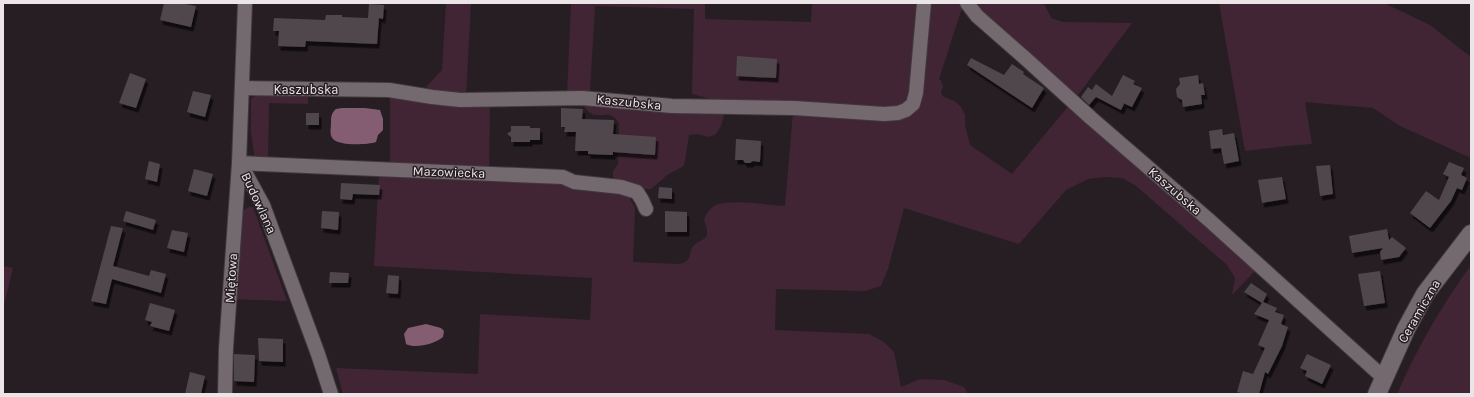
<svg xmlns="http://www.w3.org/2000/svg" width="1474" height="397" font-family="Karla,sans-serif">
	<defs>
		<filter id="shadow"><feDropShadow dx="2.5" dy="4.5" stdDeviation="0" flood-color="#0009"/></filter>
	</defs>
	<rect width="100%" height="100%" fill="#261e22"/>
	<g fill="#412535">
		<path d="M446,3H471L466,96L447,94L426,87L442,70Z"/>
		<path d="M571,3H705V19L811,22L812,3H920L909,101L896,110L722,102L692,94L694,9L595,6L590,91L567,96Z"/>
		<path d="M927,3H961L962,8L939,79L941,80L943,86L941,92L942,96L956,102L961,107L965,115V125L970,145L1012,174L1071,103L1259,267L1232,295L1235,278L1227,265L1135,185L1122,178L1105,177L1088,179L1066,190L1019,244L904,208L888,269L881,286L865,291L776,289L775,330L869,334L884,342L894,352L901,387L920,379L944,380L964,387L968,394H343L336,368L478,374L480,314L590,320L592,278L374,266L379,175L557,182L571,189L618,192L628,195L635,208L633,262L680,264C694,260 687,253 694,245C698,241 705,240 707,235C708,230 705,224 704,219C706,214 711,207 716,205C733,199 767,205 785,206L793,112L916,107Z"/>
		<path d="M976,3H1040L1045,5L1051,18L1063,22L1132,23L1075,99L980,10Z"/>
		<path d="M1219,3H1384L1430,25L1471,57V158L1400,126L1373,108L1305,102L1312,144L1286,146L1245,151Z"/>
		<path d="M308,92V104L269,103L268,160H255L251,133V99L260,93Z"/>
		<path d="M390,93L490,105L489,169L390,165Z"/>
		<path d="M583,104L725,112L721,126L716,134L709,137L698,134L689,135L684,166L667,175L651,189H642L613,180V171L618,164L619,123C610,109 602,118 592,114C588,112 585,108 583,104Z"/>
		<path d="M249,207H253L287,301L231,299L241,212Z"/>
		<path d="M1471,265V394H1397C1417,348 1442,305 1471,265Z"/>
		<path d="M3,266L13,268L3,309Z"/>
	</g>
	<g fill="#845d72">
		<path d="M342,108H365L380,110L383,119V130L378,135L376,142C367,145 339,146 333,139C329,135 331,128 331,123C331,118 331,113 336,109Z"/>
		<path d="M426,324L441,328L444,331L443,337C435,344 415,349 406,344L404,334L408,328Z"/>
	</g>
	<g fill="#50464b" filter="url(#shadow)">
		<path d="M164,3H180L196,6L191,27L160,20Z"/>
		<path d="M369,4L384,5L383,19L379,18L377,44L306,41L305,47L278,46L279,31H273L274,18L325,20L326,15H342V17L368,18Z"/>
		<path d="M737,56L777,59L776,78L736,76Z"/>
		<path d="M971,58L1004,75L1012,64L1024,72L1023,74L1044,88L1032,108L967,65Z"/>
		<path d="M130,73L146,79L136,108L119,103Z"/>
		<path d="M1123,75L1135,81L1133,84L1142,88L1132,107L1123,103L1124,104L1121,110L1096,97L1089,105L1081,97L1088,87L1092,90L1096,84L1112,96Z"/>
		<path d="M1198,75L1199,84L1203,83L1205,95H1201L1202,104L1183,107L1182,100L1177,97L1176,89L1180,84L1179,78Z"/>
		<path d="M193,91L211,95L205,117L187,112Z"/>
		<path d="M561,108L583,109L582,119L614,120L613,134L656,137L655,155L613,152V155L588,154V151H575L576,132H564L565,127H561Z"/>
		<rect x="306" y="113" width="13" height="12"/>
		<path d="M511,126H530V128H540V140H530V142H511V137L507,134L511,131Z"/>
		<path d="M1222,129L1223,135L1234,133L1239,161L1224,164L1221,148L1211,149L1209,131Z"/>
		<path d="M736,139L761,141L760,162L753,161L750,163H745L743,160H735Z"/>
		<path d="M149,161L160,164L157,182L145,179Z"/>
		<path d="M1449,162L1464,168L1461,175L1467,178L1462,190L1457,188L1451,201L1430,228L1410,213L1426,191L1439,200L1449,177L1443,174Z"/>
		<path d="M1330,165L1333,194L1320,196L1316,166Z"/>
		<path d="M194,169L213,174L207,196L188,191Z"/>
		<path d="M1282,177L1286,199L1262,203L1258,180Z"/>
		<path d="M341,183L380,185L379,195L353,194L352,200L340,199Z"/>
		<path d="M659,187L672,188V199L658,198Z"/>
		<path d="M126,211L156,220L153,230L123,221Z"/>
		<path d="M322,211L339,212L338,230L321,228Z"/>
		<path d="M665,211L687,212V232H665Z"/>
		<path d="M111,226L123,228L113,266L149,276L151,270L166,274L161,293L112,279L106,304L91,301Z"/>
		<path d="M1387,229L1389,240L1392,237L1406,248L1399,257L1381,260L1380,252L1383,248L1352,253L1349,236Z"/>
		<path d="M172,230L188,233L184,252L167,248Z"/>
		<path d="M1380,271L1385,303L1364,306L1358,274Z"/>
		<path d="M330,272L349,273L348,283H329Z"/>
		<path d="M388,275L399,276L398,294L386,293Z"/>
		<path d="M1251,283L1267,294L1263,302L1277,308L1275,312L1284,315L1281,324L1288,327L1282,346L1268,374L1265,372L1259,394H1244L1237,392L1243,371L1253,374L1265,348L1258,345L1269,320L1254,314L1262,303L1244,292Z"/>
		<path d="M150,303L175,310L169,331L150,326L152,322L145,320Z"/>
		<path d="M258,338L283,339V362L259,361Z"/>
		<path d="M234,354L255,355L254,382L234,381Z"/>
		<path d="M1307,354L1331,365L1322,384L1305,376L1307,371L1300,368Z"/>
		<path d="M190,372L205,376L201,394H185Z"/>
	</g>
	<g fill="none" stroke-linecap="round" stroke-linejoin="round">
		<g stroke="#40393c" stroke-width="16">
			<g id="minor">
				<path d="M967,3L977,16L1026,59L1091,118L1209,220L1384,378"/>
				<path d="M242,88L389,90L432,97L460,100L582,98L672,106L794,108L884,114L898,113L906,110L913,104L916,93L924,3"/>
				<path d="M239,163L563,177L574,182L621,187L637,192L642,200L646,209"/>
				<path d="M240,163L263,205L318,354L331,394"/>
				<path d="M225,394L226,348L239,163L245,3"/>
			</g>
		</g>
		<g stroke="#40393c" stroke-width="20">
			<path id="tertiary" d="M1377,394L1406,329L1425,294L1471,234"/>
		</g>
		<use href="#minor" stroke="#73696e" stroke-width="14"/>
		<use href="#tertiary" stroke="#73696e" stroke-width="18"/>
	</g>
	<g text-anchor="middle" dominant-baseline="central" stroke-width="3" stroke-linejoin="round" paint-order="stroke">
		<g font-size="13" fill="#ece5e8" stroke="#261e22">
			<text x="306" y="89">Kaszubska</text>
			<text transform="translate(629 102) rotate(6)">Kaszubska</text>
			<text transform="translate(449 172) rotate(2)">Mazowiecka</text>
			<text transform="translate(1175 191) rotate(41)">Kaszubska</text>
			<text transform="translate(259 203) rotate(65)">Budowlana</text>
			<text transform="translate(231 278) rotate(-86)">Miętowa</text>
			<text transform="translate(1419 311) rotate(-60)">Ceramiczna</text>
		</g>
	</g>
	<rect width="1474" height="397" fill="none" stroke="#ece5e8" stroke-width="8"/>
</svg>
